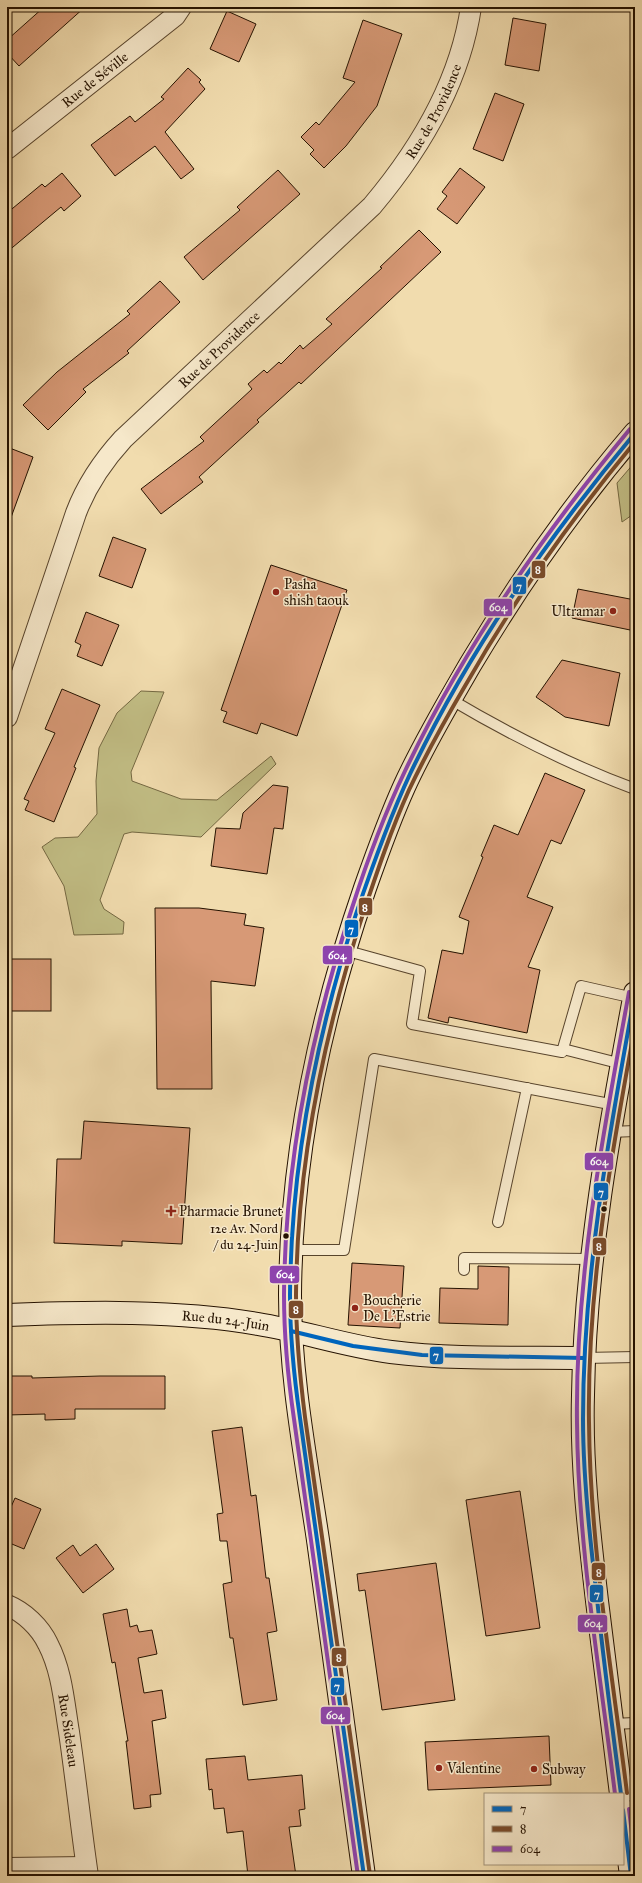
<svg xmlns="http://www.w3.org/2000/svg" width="642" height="1883" font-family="'IM FELL Great Primer',serif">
	<rect width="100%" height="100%" fill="#f1dcae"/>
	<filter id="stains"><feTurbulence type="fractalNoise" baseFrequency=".005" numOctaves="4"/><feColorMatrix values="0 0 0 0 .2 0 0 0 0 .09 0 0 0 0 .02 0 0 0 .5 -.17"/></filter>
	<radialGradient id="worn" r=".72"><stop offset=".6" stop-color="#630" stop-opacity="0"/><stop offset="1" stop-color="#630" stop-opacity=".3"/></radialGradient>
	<g fill="#c2be85" stroke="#746842">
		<path d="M635,462V513L622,522L617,483Z"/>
		<path d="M141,691L164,692L131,772L132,781L181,799L217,800L271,756L276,764L201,837L132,832L124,834L100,900L104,909L124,922L123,934L74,935L64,886L42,847L55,838L78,837L97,814L96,781L99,748L117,713Z"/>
	</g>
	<g fill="#d79976" stroke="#251200">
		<path d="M44,7H85L19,66L7,53V40Z"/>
		<path d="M227,11L256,24L239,62L210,49Z"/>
		<path d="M513,18L546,24L539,71L505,65Z"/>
		<path d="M363,20L402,34L377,106L346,146L324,168L310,154L314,150L301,137L316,122L319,125L355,82L343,78Z"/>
		<path d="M188,68L201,80L199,82L205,89L165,132L194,169L181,179L155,146L115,176L91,145L130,116L135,122L164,99L161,97Z"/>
		<path d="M495,93L524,104L503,161L473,149Z"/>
		<path d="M460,168L485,187L457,224L437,209L447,196L442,192Z"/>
		<path d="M278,170L300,194L203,280L184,257L240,210L237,207Z"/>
		<path d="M62,173L81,196L64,211L61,207L7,252V213L42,184L45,187Z"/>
		<path d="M419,230L441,252L301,384L299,382L257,420L259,422L199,477L203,482L161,514L141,489L204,441L200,437L252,389L248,384L264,370L267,373L279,362L281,364L300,345L303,349L332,324L326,319L382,268L380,267Z"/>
		<path d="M160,281L180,302L127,351L129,353L83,389L86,392L48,430L23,405L57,372L130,314L127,311Z"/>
		<path d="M7,447L33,457L9,523L7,522Z"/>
		<path d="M113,537L146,549L132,588L99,576Z"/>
		<path d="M271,565L347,590L297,736L261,723L257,734L223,722L227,712L221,710Z"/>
		<path d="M578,589L635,600V631L572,618Z"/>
		<path d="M86,612L119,625L102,666L77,656L81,645L75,642Z"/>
		<path d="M562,660L620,673L609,726L565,717L536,697Z"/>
		<path d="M62,689L100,705L74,767L76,768L54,822L25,810L29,801L24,799L55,733L45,729Z"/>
		<path d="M545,773L585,790L561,844L551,840L527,897L553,907L528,967L540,970L527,1033L449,1017L448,1023L428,1018L442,950L463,954L469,921L459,917L483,857L481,856L494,825L518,835Z"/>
		<path d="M273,785L288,787L283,829L274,828L267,874L211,866L216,828L240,829L243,813Z"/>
		<path d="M155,908H199L246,914L244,925L264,928L255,986L211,981L212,1089H157Z"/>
		<rect x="7" y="959" width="44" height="52"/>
		<path d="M84,1121L190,1128L182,1244L122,1241V1246L54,1243L57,1159H81Z"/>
		<path d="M352,1263L404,1266L400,1328L348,1325Z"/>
		<path d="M478,1266L509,1267L508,1325L439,1323L440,1288L478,1289Z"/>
		<path d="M7,1376H32V1378L100,1376H165V1409H75V1419L45,1420V1414L7,1415Z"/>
		<path d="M242,1427L251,1496L256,1495L266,1578H269L277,1631L267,1633L277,1700L243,1705L233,1638H230L223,1584L232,1582L227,1541H220L217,1514L223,1513L212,1431Z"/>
		<path d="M520,1491L540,1628L486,1636L466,1500Z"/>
		<path d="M15,1498L41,1509L24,1549L7,1542V1516Z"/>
		<path d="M96,1544L114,1569L83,1593L56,1558L73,1545L80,1556Z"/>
		<path d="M436,1563L455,1700L382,1710L365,1590L359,1591L357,1574Z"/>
		<path d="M127,1609L130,1627L137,1625L139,1632L152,1630L157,1654L138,1658L144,1693L162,1690L166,1718L152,1721L161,1794L150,1795L151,1807L134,1809L126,1741H128L115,1662L112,1663L103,1614Z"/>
		<path d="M549,1736L551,1785L428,1790L425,1742Z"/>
		<path d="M245,1756L248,1780L302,1775L305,1809L299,1810L301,1826L289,1827L296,1876H248L243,1831L227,1833L224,1808L214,1809L212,1789L209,1790L206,1759Z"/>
	</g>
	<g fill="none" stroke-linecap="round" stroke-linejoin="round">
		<g stroke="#58442c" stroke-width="12">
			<g id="lane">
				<path d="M450,699C509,734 570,765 635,789"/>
				<path d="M344,950L420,971L412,1024L562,1052L581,986L634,998"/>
				<path d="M563,1049L622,1064"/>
				<path d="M610,1132L635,1131"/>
				<path d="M498,1222L527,1088"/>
				<path d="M292,1250H344L374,1059L615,1105"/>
				<path d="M464,1270V1258L592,1259"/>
				<path d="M584,1358L635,1357"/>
				<path d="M612,1724L635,1723"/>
			</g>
		</g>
		<g stroke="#58442c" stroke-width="22">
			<g id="street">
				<path id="s1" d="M7,149L175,16L181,7"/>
				<path id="s2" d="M7,717L76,513C87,484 102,462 123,439L372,206C420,149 460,82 471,7"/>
				<path id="s3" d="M7,1605C24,1612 40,1627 48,1644C62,1671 64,1702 69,1732C76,1780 81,1828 88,1876"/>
				<path d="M7,1868L86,1867"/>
			</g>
		</g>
		<g stroke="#251200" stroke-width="24">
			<g id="secondary">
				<path id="s4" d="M7,1315C87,1312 178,1310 258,1324C302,1331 345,1346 391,1352C454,1360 520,1357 584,1358"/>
				<path d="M621,1794C613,1730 605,1665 597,1601C589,1532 581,1464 583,1395C585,1260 610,1126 635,993"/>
				<path d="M623,1810L631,1876"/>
				<path d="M364,1876C348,1764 334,1652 318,1540C306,1459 290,1377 290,1295C291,1157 320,1018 365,888C377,854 389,820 404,787C423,745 447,705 470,665C519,583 573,505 635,433"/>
			</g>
		</g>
		<use href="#lane" stroke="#f6e8ca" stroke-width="10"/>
		<use href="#street" stroke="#f6e8ca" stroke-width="20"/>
		<use href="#secondary" stroke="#f6e8ca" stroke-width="22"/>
		<g stroke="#f6e8ca" stroke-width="7">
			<g id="bus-1">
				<path d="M291,1331L353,1346L422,1355L584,1358"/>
				<path d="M621,1794C612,1726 603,1657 596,1589C589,1532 583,1476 583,1419C583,1275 609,1134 635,993"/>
				<path d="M623,1810L631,1876"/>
				<path d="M364,1876L300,1418C294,1377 290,1336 290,1295C291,1165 316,1037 356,914C372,867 389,819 410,774C468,652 549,536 635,433"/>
			</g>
		</g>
		<g stroke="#f6e8ca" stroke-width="7">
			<g id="bus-2">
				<path d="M627,1793C612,1671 590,1546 589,1422C587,1289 611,1156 635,1026"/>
				<path d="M370,1875L305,1417C300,1377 296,1336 296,1295C297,1166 323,1037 363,914C377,872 391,830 409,790C426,754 445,720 465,686C514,600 571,519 635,442"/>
			</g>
		</g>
		<g stroke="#f6e8ca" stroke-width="7">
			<g id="bus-3">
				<path d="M615,1794C600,1671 578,1547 577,1423C575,1278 603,1134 629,992"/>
				<path d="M629,1809L635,1859"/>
				<path d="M358,1876L294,1419C288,1378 284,1336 284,1295C285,1163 311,1032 352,908C367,861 384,815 405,771C463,649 544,533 630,429"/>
			</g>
		</g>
		<use href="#bus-1" stroke="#0065bd" stroke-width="4"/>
		<use href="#bus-2" stroke="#7a4b2a" stroke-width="4"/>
		<use href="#bus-3" stroke="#8e44ad" stroke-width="4"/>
	</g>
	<g fill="#8f2418" stroke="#f6e8ca" stroke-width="1.5">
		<circle cx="276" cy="592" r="4"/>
		<circle cx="613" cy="611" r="4"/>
		<path d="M169 1205h4v4h4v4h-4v4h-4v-4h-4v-4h4z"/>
		<circle cx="355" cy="1308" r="4"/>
		<circle cx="439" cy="1768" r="4"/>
		<circle cx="534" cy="1769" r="4"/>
	</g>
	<g fill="#251200" stroke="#f6e8ca" stroke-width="1.5">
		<circle cx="604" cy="1209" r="3.5"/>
		<circle cx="286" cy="1236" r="3.5"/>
	</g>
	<g text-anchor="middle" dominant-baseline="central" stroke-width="3" stroke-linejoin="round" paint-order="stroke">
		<g font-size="13" fill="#251200" stroke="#f6e8ca" text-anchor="end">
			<text x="278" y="1229">12e Av. Nord<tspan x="278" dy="16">/ du 24-Juin</tspan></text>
		</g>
		<g font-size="14" fill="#251200" stroke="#f6e8ca">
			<text stroke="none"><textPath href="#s1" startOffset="112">Rue de Séville</textPath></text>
			<text stroke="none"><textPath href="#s2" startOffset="758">Rue de Providence</textPath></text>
			<text stroke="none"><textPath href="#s2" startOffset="435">Rue de Providence</textPath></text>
			<text stroke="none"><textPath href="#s4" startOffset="219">Rue du 24-Juin</textPath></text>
			<text stroke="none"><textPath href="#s3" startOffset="147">Rue Sideleau</textPath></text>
		</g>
		<g font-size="14" fill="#251200" stroke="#f6e8ca" text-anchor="start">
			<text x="284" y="584">Pasha<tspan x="284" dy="16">shish taouk</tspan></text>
			<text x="605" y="611" text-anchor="end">Ultramar</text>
			<text x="179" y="1211">Pharmacie Brunet</text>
			<text x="363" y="1300">Boucherie<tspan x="363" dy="16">De L’Estrie</tspan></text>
			<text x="447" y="1768">Valentine</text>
			<text x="542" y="1769">Subway</text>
		</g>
	</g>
	<g stroke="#f6e8ca" stroke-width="1.5">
		<rect x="531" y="560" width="15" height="19" rx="4" fill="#7a4b2a"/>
		<rect x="512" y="576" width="15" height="19" rx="4" fill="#0065bd"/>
		<rect x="483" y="598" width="30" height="19" rx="4" fill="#8e44ad"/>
		<rect x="358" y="897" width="15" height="19" rx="4" fill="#7a4b2a"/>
		<rect x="344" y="919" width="15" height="19" rx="4" fill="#0065bd"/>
		<rect x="322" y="945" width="31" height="20" rx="4" fill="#8e44ad"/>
		<rect x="584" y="1152" width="30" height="19" rx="4" fill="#8e44ad"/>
		<rect x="593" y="1182" width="16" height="19" rx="4" fill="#0065bd"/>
		<rect x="592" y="1237" width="15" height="19" rx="4" fill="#7a4b2a"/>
		<rect x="269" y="1265" width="31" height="19" rx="4" fill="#8e44ad"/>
		<rect x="288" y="1300" width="16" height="19" rx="4" fill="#7a4b2a"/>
		<rect x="429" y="1346" width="15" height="19" rx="4" fill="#0065bd"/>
		<rect x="591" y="1562" width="15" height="19" rx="4" fill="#7a4b2a"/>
		<rect x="589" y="1584" width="15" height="19" rx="4" fill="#0065bd"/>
		<rect x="577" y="1614" width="31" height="19" rx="4" fill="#8e44ad"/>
		<rect x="331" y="1647" width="16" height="20" rx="4" fill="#7a4b2a"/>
		<rect x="330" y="1677" width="15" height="19" rx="4" fill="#0065bd"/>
		<rect x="320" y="1706" width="31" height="19" rx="4" fill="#8e44ad"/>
	</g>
	<g font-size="11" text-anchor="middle" font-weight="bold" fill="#fff">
		<text x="538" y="573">8</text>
		<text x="519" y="590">7</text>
		<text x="498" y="611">604</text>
		<text x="365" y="911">8</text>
		<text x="351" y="933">7</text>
		<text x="337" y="959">604</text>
		<text x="599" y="1165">604</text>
		<text x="601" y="1196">7</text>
		<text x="599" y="1250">8</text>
		<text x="285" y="1278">604</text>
		<text x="296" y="1313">8</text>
		<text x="436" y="1359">7</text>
		<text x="599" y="1576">8</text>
		<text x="597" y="1598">7</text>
		<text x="593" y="1627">604</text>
		<text x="339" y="1661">8</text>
		<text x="337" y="1690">7</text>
		<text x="335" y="1719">604</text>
	</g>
	<rect width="642" height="1883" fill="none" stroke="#f1dcae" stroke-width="24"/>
	<rect x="8" y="8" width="626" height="1867" fill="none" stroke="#251200" stroke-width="2"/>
	<rect x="12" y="12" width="618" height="1859" fill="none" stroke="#251200"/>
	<rect x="484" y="1793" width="140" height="72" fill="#f6e8ca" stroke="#a29279"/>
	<rect x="492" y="1806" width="20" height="6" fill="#0065bd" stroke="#a29279"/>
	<text x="520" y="1813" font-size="12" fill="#251200">7</text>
	<rect x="492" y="1826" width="20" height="6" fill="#7a4b2a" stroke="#a29279"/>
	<text x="520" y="1833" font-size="12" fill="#251200">8</text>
	<rect x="492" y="1846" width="20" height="6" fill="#8e44ad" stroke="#a29279"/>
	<text x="520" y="1853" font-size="12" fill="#251200">604</text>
	<rect width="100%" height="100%" filter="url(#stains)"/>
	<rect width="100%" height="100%" fill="url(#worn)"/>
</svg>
